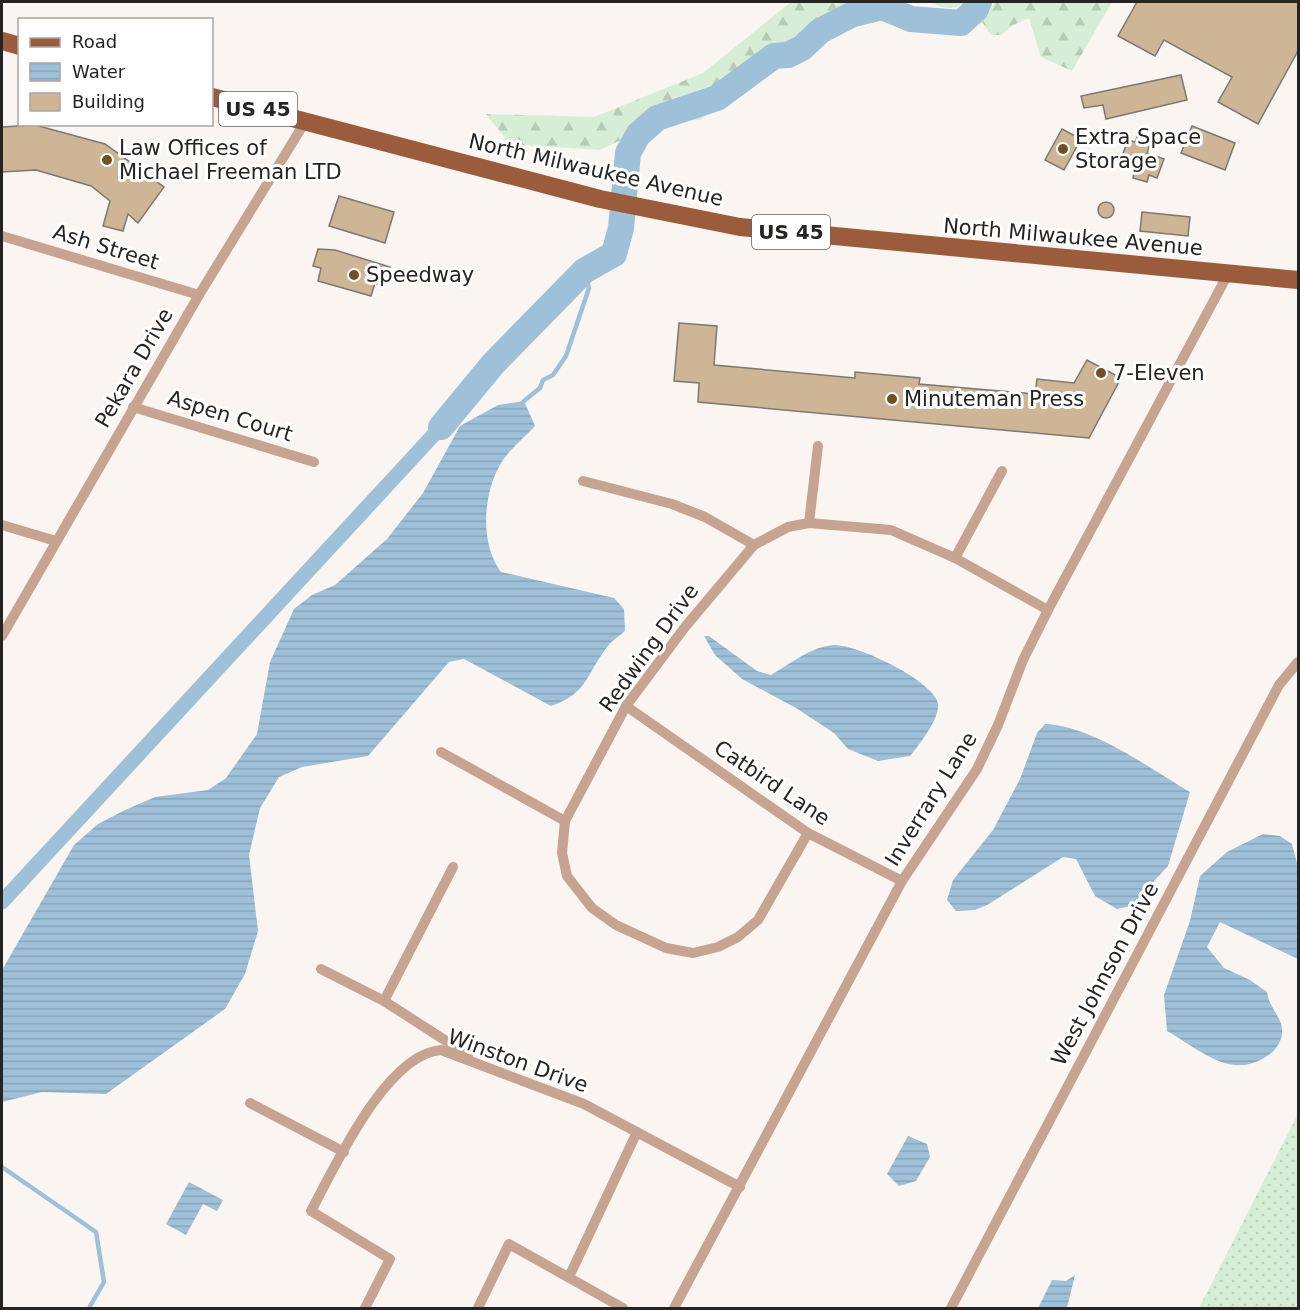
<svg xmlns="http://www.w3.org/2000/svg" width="1300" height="1310" font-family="'DejaVu Sans',sans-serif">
	<defs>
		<pattern id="grass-dots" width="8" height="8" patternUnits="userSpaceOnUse" patternTransform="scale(1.5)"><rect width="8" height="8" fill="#d6edd6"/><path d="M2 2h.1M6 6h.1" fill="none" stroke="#b8cbb7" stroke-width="1.8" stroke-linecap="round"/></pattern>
		<pattern id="forest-firs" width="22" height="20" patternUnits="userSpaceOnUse" patternTransform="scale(1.5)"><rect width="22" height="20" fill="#d6edd6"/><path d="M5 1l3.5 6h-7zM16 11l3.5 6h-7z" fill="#b8cbb7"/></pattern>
		<pattern id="water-rules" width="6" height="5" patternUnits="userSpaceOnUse" patternTransform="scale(1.5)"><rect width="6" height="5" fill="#9ec0d8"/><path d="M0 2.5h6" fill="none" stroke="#88a5b9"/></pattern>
	</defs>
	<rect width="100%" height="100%" fill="#faf5f0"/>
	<path fill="url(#grass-dots)" d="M1298,1114V1308H1199Z"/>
	<g fill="url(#forest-firs)">
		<path d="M791,2H871L700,120L661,121L600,150L510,144L486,114L594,117L703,73Z"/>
		<path d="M929,2H966C952,12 943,8 929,2Z"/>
		<path d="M995,2H1112L1072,71L1041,57L1029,18L1013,25L1001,35H991L982,22Z"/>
	</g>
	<g fill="url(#water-rules)">
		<path d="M524,401L535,426C525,437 511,448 503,460C483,490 479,543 501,572L614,598L624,609L625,631C620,636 612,640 608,646C586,673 589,693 551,706L464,659L449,662L368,756L302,767L279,777L260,808L249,855L258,931L245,974L225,1009L106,1094L42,1092L2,1102V970L74,845L98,824L125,810L155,797L208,790L226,778L257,734L270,662L294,609L312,595L335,585L387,539L423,493L460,426L498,405Z"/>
		<path d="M704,636H709L757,671L771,675C790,664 812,646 834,645C856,644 935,681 938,704C940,718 919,745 910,756L878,761L848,749L834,733L796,708L742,679L715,655Z"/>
		<path d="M1045,724C1093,726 1149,768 1190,792L1168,866L1131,906L1117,909L1095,896L1076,859L1063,857L987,905L975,910L956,911L947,900L953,880L993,830L1020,779L1037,733Z"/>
		<path d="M1263,834L1280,836L1292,844L1298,867V959L1220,922L1207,947L1224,968L1250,980L1267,992C1269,1009 1284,1018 1282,1034C1281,1043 1274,1052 1267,1056C1231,1081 1199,1049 1167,1031L1164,995L1190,921L1200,876L1227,852Z"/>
		<path d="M908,1136L927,1144L930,1157L916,1181L899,1186L887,1174Z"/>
		<path d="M189,1182L223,1200L217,1211L203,1204L186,1235L166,1224Z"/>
		<path d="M1075,1275L1067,1308H1038L1052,1280L1066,1281Z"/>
	</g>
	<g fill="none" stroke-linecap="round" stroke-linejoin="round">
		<g stroke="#9ec0d8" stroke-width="4.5">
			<path d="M524,401L540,388L543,380L553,375L566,356L589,288L584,271"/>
			<path d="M2,1167L96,1232L104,1282L89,1308"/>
		</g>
		<path stroke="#9ec0d8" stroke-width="15" d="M2,902L441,427"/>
		<path stroke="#9ec0d8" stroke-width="26" d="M441,427L493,364L584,271L614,254L621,228L628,153L638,135L657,118L717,98L774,56L788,55L802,48L820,31L853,14L882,7L911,19L961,23L976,9L979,2"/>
	</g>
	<g fill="#cdb596" stroke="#7c7873" stroke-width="1.5">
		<path d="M1137,2H1299V49L1258,124L1218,102L1232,77L1164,40L1155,56L1118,36Z"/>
		<path d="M1181,75L1187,100L1106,119L1103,105L1084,108L1081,96Z"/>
		<path d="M35,125L105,144L164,187L138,223L128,214L123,231L103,226L110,201L91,186L36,170L2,172V127Z"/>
		<path d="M1192,126L1235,143L1225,170L1181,153Z"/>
		<path d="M1062,129L1081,139L1064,170L1045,160Z"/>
		<path d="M1138,135L1151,141L1147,153L1164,159L1157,178L1149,175L1147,182L1133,178L1136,161L1122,156L1128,140L1135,142Z"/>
		<path d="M339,196L394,212L385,243L329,226Z"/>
		<circle cx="1106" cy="210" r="8"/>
		<path d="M1142,212L1190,217L1188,236L1140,231Z"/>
		<path d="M318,249L335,250L390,267L385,286L375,283L371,296L318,281L321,268L313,266Z"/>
		<path d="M679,323L717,326L714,365L855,378V372L920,378L919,384L1035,394L1037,379L1074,383L1087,360L1121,378L1089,438L698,402L699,383L674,381Z"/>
	</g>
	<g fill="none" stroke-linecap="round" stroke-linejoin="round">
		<g stroke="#c7a392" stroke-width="10">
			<path d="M2,236L199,295"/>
			<path d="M133,407L314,462"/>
			<path d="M583,481L672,504L705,517L754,545"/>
			<path d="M809,523L818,446"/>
			<path d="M2,525L56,541"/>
			<path d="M955,558L1002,471"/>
			<path d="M2,636L199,295L305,122"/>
			<path d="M626,706L808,833L902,881"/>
			<path d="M441,752L565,821"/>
			<path d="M808,833L758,920L738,937L718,947L693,953L666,948L616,925L592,908L567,876L562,853L565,821L626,706L685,627L754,545L788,527L809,523L891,530L955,558L1048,610"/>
			<path d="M321,969L384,1001L468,1055"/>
			<path d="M384,1001L453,867"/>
			<path d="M250,1103L344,1152"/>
			<path d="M569,1277L637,1132"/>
			<path d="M365,1308L390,1259L311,1211C335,1167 386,1054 441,1050L584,1104L740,1187"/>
			<path d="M478,1308L509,1244L623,1308"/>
			<path d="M674,1308L902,881L977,769L998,725L1023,660L1048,610L1228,274"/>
			<path d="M951,1308L1279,685L1298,662"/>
		</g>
		<g stroke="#9b5c3d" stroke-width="18">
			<path d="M2,41L20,46"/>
			<path d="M212,97L600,199L740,227L1298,280"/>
		</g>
	</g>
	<g fill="#705126" stroke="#fff" stroke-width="2">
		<circle cx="1063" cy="149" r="6"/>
		<circle cx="107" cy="160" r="6"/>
		<circle cx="354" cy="275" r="6"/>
		<circle cx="1101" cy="373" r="6"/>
		<circle cx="892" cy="399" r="6"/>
	</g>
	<g text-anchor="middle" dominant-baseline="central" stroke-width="6" stroke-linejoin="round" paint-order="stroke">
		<g fill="#fff" stroke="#676664" stroke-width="1.5">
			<rect x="219" y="92" width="78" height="34" rx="4.5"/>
			<rect x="752" y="215" width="78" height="34" rx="4.5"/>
		</g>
		<g font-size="20" font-weight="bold" fill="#262422">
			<text x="258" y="109">US 45</text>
			<text x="791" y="232">US 45</text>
		</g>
		<g font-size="21" fill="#262422" stroke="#fff" text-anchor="start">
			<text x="1075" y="137">Extra Space<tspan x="1075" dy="24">Storage</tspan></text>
			<text x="119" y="148">Law Offices of<tspan x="119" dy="24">Michael Freeman LTD</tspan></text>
			<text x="366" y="275">Speedway</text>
			<text x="1113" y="373">7-Eleven</text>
			<text x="904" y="399">Minuteman Press</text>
		</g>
		<g font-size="21" fill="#262422" stroke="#fff">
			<text transform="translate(596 170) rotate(13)">North Milwaukee Avenue</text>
			<text transform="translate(1073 237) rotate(5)">North Milwaukee Avenue</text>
			<text transform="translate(106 247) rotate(17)">Ash Street</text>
			<text transform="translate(134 368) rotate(-60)">Pekara Drive</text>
			<text transform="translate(230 416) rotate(17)">Aspen Court</text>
			<text transform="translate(649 648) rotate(-54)">Redwing Drive</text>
			<text transform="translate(772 783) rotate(34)">Catbird Lane</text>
			<text transform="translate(931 799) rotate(-58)">Inverrary Lane</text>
			<text transform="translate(1105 974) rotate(-62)">West Johnson Drive</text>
			<text transform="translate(518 1061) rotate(20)">Winston Drive</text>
		</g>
	</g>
	<rect width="1300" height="1310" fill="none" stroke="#262422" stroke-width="6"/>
	<rect x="18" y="18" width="195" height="108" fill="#ffffff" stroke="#a8a7a7" stroke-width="1.5"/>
	<rect x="30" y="38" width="30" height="9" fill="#9b5c3d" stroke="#a8a7a7" stroke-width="1.5"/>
	<text x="72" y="48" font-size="18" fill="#262422">Road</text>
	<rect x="30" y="63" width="30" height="18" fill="url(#water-rules)" stroke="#a8a7a7" stroke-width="1.5"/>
	<text x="72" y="78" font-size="18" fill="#262422">Water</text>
	<rect x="30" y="93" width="30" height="18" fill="#cdb596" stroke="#a8a7a7" stroke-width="1.5"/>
	<text x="72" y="108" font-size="18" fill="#262422">Building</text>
</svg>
